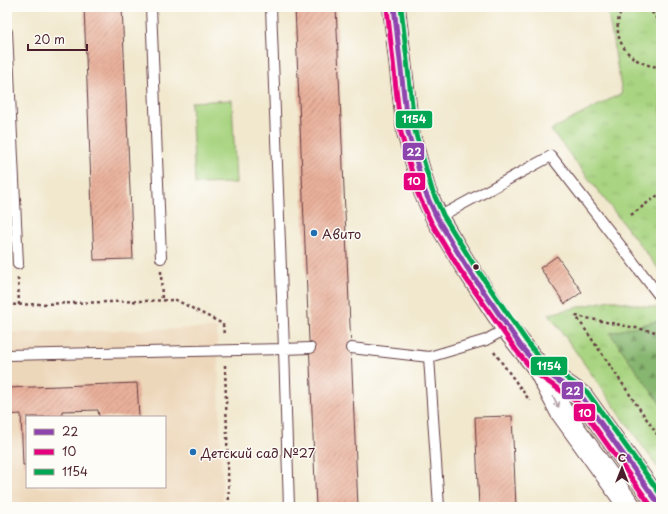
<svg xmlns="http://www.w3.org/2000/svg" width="668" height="514" font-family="'Playpen Sans',sans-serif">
	<defs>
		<pattern id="grass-tufts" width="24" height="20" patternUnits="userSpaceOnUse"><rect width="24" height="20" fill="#a9d481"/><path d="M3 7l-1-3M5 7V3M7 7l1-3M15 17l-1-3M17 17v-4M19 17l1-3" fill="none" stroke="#93b670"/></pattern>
		<pattern id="forest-firs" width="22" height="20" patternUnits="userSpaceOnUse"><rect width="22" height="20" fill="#86b66f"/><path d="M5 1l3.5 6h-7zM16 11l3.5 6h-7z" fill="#70935b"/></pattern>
		<pattern id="building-hatch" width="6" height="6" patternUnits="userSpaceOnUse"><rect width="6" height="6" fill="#e9b19b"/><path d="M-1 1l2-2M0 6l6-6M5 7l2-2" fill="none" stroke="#bf8f7f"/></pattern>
	</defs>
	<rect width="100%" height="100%" fill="#fdfcf7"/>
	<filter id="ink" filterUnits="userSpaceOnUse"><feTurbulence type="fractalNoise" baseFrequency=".025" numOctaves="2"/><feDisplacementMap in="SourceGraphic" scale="8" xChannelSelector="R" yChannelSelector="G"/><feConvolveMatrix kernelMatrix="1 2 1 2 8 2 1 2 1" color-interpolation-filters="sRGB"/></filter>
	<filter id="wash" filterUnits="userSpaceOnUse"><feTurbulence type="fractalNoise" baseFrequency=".012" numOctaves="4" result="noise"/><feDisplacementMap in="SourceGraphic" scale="16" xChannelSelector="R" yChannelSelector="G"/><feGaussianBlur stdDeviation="0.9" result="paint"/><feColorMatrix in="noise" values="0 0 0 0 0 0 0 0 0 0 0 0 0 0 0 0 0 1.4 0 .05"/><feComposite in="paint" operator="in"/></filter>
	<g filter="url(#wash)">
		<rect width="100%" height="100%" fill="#f1e8ce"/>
		<path fill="#edd7ba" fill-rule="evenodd" d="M217,328L223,507H7V333ZM27,417H165V487H27Z"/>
		<g fill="url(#grass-tufts)" stroke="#7a7a56">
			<path d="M607,7H661V272L551,130L622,93Z"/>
			<path d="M610,300L661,309V472L549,314Z"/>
		</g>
		<path fill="url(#forest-firs)" stroke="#686a4d" d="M661,320V405L610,333Z"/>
		<path fill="#a9d481" stroke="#7a7a56" d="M232,100L236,183L195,184L191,102Z"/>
		<g id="blocks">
			<g fill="url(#building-hatch)">
				<path d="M84,7H122L133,259L94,260Z"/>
				<path d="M295,7H336L358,507H316Z"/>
				<path d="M557,256L582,292L565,304L540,268Z"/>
				<path d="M137,383L139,417H99L98,410L62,411V417H27V465H23L21,414L7,415V388Z"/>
				<path d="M512,416L516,507H479L475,417Z"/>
			</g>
		</g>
	</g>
	<g filter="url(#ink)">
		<use href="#blocks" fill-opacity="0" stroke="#633d43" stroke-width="1"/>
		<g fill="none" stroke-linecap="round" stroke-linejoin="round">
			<g stroke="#633d43" stroke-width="12">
				<g id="service">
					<path d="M151,7L161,258"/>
					<path d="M7,32L18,264"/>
					<path d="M437,218L551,156L658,294"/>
					<path d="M351,348L429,357L486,340L507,328"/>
					<path d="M7,355L284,349L271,7"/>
					<path d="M429,357L439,507"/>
					<path d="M289,507L284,349L310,348"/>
				</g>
			</g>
			<g stroke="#633d43" stroke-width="24">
				<g id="secondary">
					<path d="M394,7L408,132L425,192L437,218L466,266L507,328L538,367L561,411L630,507"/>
					<path d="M539,367L582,397L661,507"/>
				</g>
			</g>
			<g stroke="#633d43" stroke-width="2.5" stroke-dasharray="3 3" stroke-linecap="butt">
				<path d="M623,7C607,37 629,66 661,67"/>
				<path d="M648,7L661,24"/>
				<path d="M631,215L661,193"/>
				<path d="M161,271L162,301"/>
				<path d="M18,278L19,305"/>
				<path d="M7,305L176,300L223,324L224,336"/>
				<path d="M661,333L576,316L661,440"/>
				<path d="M494,352L530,401"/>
				<path d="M225,365L229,507"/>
			</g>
			<use href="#service" stroke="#fff" stroke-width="10"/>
			<use href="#secondary" stroke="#fff" stroke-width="22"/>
			<g stroke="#fdfcf7" stroke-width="8">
				<path id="bus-1" d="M394,7L408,132L425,192L437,218L466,266L521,346L538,367L582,397L661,507"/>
			</g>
			<g stroke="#fdfcf7" stroke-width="8">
				<path id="bus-2" d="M387,8L401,133L418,194L431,222L460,270L516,350L534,372L577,402L652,507"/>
			</g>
			<g stroke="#fdfcf7" stroke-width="8">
				<path id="bus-3" d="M401,7L415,131L432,190L443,215L472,262L527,342L543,362L587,392L661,495"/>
			</g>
			<use href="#bus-1" stroke="#8e44ad" stroke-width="5"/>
			<use href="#bus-2" stroke="#e5007d" stroke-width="5"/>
			<use href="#bus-3" stroke="#00a651" stroke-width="5"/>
		</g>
		<defs><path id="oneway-shaft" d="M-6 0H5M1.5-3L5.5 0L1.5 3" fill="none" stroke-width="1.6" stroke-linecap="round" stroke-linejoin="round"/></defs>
		<use stroke="#ae9aa0" href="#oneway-shaft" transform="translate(556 402) rotate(63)"/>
	</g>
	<g fill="#1f6fb2" stroke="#fdfcf7" stroke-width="1.5">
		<circle cx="314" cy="233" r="4"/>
		<circle cx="193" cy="452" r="4"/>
	</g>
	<circle fill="#4a1f2b" stroke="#fdfcf7" stroke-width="1.5" cx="476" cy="267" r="3.5"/>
	<g text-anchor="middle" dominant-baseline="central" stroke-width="3" stroke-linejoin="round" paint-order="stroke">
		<g font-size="13" fill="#4a1f2b" stroke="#fdfcf7" text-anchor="start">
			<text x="322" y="233">Авито</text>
			<text x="201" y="452">Детский сад №27</text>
		</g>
	</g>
	<g stroke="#fdfcf7" stroke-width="1.5">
		<rect x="395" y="110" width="38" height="19" rx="4" fill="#00a651"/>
		<rect x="402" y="142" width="23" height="19" rx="4" fill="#8e44ad"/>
		<rect x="403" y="172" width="23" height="19" rx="4" fill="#e5007d"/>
		<rect x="530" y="356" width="38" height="20" rx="4" fill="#00a651"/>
		<rect x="561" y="381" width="23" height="19" rx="4" fill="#8e44ad"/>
		<rect x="573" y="403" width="23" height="19" rx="4" fill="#e5007d"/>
	</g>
	<g font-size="11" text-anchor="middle" font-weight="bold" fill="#fff">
		<text x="414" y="123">1154</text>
		<text x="414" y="156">22</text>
		<text x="414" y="185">10</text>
		<text x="549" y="370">1154</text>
		<text x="573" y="395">22</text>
		<text x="585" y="417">10</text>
	</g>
	<rect width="668" height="514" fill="none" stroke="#fdfcf7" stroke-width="24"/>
	<rect x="26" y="416" width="140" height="72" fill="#fdfcf7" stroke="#b5a4a5"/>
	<rect x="34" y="429" width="20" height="6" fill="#8e44ad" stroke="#b5a4a5"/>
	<text x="62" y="436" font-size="12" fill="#4a1f2b">22</text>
	<rect x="34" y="449" width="20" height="6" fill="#e5007d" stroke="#b5a4a5"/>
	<text x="62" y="456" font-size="12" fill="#4a1f2b">10</text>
	<rect x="34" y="469" width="20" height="6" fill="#00a651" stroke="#b5a4a5"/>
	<text x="62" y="476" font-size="12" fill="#4a1f2b">1154</text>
	<g transform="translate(622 468)" stroke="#fdfcf7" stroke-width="3" paint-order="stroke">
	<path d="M0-3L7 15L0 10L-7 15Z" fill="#4a1f2b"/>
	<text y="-6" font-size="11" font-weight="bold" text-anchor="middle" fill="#4a1f2b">С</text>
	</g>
	<path d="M28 44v6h59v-6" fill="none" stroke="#4a1f2b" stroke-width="2"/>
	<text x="34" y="44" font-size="12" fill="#4a1f2b" stroke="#fdfcf7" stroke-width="3" paint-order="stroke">20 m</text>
</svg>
